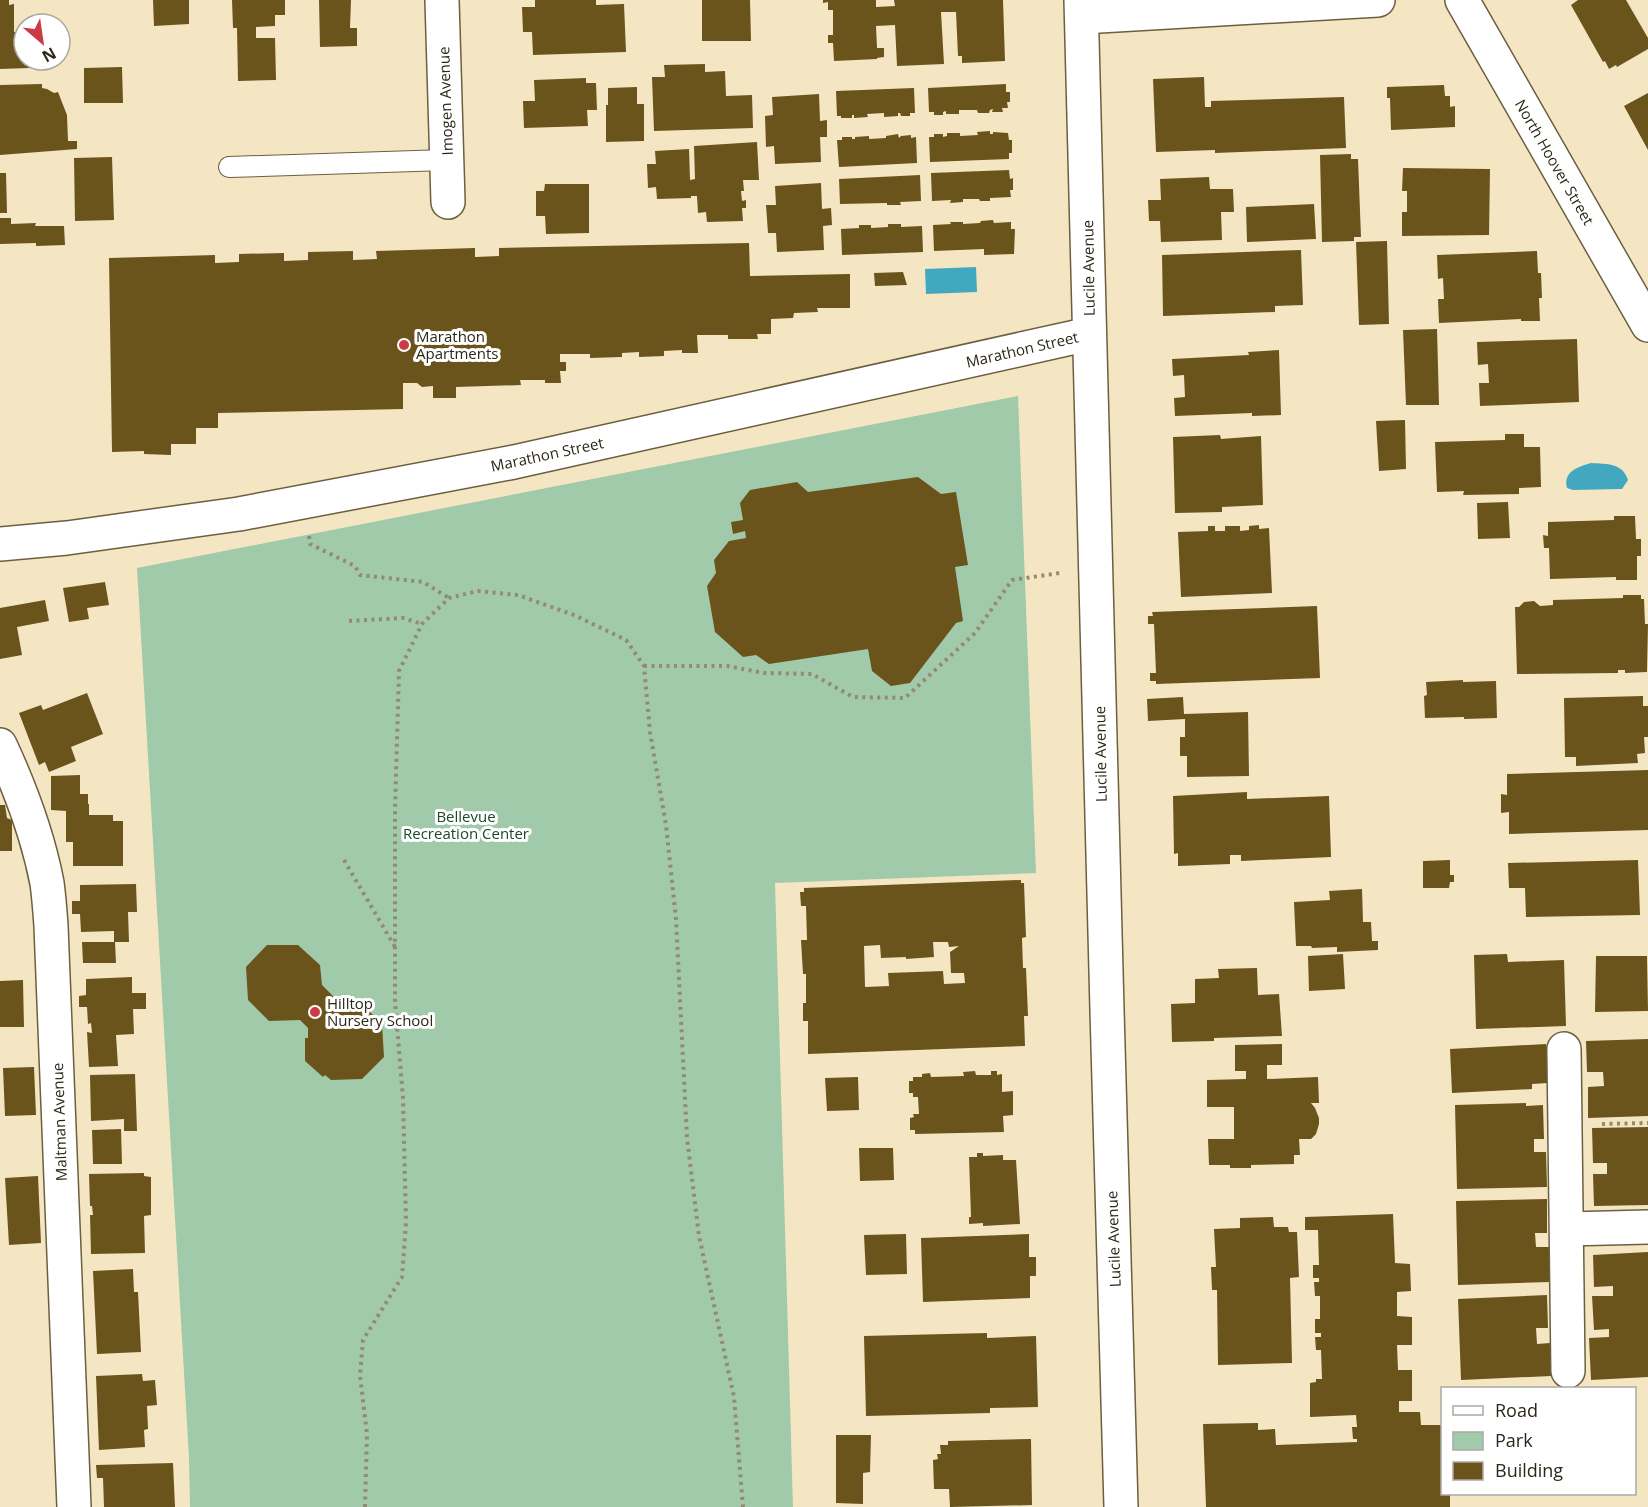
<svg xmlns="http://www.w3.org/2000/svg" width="1648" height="1507" font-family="'Open Sans',sans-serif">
	<rect width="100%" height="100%" fill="#f5e6c3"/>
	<path fill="#a0caaa" d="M1018,396L1036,873L775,883L793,1507H190L189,1458L137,568Z"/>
	<g fill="#42a8bf">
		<path d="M976,267L977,292L926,294L925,269Z"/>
		<path d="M1591,463C1607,464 1623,463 1628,480L1622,489L1573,490L1567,488C1563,471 1578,467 1591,463Z"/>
	</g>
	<g fill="#6a541c" fill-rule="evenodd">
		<path d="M0,0H9V5L14,4V32H24V60H55V66H30V68L0,69Z"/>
		<path d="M153,0H189V24L154,26Z"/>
		<path d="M232,0H285V15H275V26L256,27V38H275L276,80L238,81L237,28H233Z"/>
		<path d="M319,0H351L350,28H357V46L320,47Z"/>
		<path d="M535,0H596V5L624,4L626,52L533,55L532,32H523L522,7H535Z"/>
		<path d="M702,0H750L751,41H702Z"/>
		<path d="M823,0H876V7L895,6L894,0H1003L1005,61L962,63V56H958L956,12H941L944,64L897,66L895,25L876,26L877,48H884V57L877,58V59L834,61L833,43H828V35H833V10H828V2L823,3Z"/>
		<path d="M1578,0H1626L1648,38V49L1617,67L1616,65L1609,69L1605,61L1603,62L1571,5Z"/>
		<path d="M705,64V72L725,71L726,96L752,95L753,128L654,131L652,77H665L664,65Z"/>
		<path d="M122,67L123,103H84V68Z"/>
		<path d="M1204,77L1205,107H1211V101L1344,97L1346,148L1215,153V150L1156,152L1153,79Z"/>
		<path d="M586,78V83H596L597,110H587L588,126L524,128L523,101H535L534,80Z"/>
		<path d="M42,84V88L47,89L54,93L58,92L67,115L68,141H77V149L0,155V85Z"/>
		<path d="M1006,84V92H1010V102H1007L1008,108H1002L1003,112H992L993,109L990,110L989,113H978L977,110H959V114H946V111L943,112V115H934V112H929L928,88Z"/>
		<path d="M1444,85L1445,96H1450V107L1455,106V127L1391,130L1390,98H1387V87Z"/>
		<path d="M637,87V104H644V141L606,142V105H608V88Z"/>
		<path d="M914,88L915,113H910V116H901L900,113H898V116L884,117V113L867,114L868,117L854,118V115H852V118H841V116H837L836,91Z"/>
		<path d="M1648,93V150L1624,106Z"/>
		<path d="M819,94L820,121L827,120V137H820L821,162L775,164L774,146L766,147L765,116L773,115L772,97Z"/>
		<path d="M990,131V134H993V132L1008,133L1009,140H1012V153H1009V159L930,162L929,137H934V134H943V137L947,136V133H960V136L978,135L977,132Z"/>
		<path d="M898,134L899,138L901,136L911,135V138L916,137L917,163L839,167L837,140H842V137H852V139H855V137L869,136V139L886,138V136Z"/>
		<path d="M757,142L759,180H743L744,191H741L742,201L746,200V208H742L743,221L707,222L706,212L698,213L697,196H691V198L657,199L656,187L648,188L647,164H656L655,151L689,149L690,180L695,179L694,146Z"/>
		<path d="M1351,154V159H1358L1361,237H1354V241L1322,242L1320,155Z"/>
		<path d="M112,157L114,220L75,221L74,158Z"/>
		<path d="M1403,168L1490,169L1489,235L1402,236V212H1407V191H1402Z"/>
		<path d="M1009,170L1010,179L1013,178V190H1010L1011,197L990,198V201H980L979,199H963V202L950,203L951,200L932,201L931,173Z"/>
		<path d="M0,173H6L7,213H0Z"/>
		<path d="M920,175L921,201L900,202L901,205H887V203L840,204L839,179Z"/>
		<path d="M1209,177L1210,189H1233L1234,212H1221L1222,240L1161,242L1160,221H1149L1148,200H1161L1160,179Z"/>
		<path d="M821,183L822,209L831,208L832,225L823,226L824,250L777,252L776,233H768L766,205H776L775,186Z"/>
		<path d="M545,184H589V233L546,234L545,216H536V191H544Z"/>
		<path d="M1314,204L1316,239L1247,242L1246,207Z"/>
		<path d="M0,218H11V224L36,223L35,226H64L65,245L36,246V243L0,244Z"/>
		<path d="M993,220L994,223L1011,222V229H1015L1014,254L984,255V249L934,251L933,225L951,224L950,222H963V224L980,223L981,221Z"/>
		<path d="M888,224H901V227L922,226L923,252L842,255L841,229L859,228V225H871V228L888,227Z"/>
		<path d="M1387,241L1389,324L1359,325L1356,242Z"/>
		<path d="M749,243L750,276L850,274V308H817L818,312L794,313L793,318L771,319V334H757L758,339H728V335H697L698,353H682V350L664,351V356L639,357V352L622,353V357L590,358V354H560V362H566V371H560L561,383H545V380H520L521,385L456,387V398H433V386L422,387L417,383H403V409L218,413V428H196V444H171V455L144,454V451L112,452L109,258L215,255V263L239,262V254L284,253V261L308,260V252L353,251V260L377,259L376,251L475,248V257L499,256V248Z"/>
		<path d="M1301,250L1303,305L1275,306V312L1163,316L1162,255Z"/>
		<path d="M1537,251L1538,273H1541L1542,298H1539L1540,321H1521V319L1439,323L1438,299H1444L1443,278L1438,279L1437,255Z"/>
		<path d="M903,272L907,285L875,286L874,273Z"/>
		<path d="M1437,329L1439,405H1406L1403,330Z"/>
		<path d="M1577,339L1579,402L1480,406L1479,383H1489L1488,364L1478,365L1477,342Z"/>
		<path d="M1279,350L1281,415L1252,416V413L1175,416L1174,398L1185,397L1184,375L1173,376L1172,359L1249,355L1248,352Z"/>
		<path d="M1405,420L1406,469L1379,471L1376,421Z"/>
		<path d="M1505,434H1524V447H1540L1541,487L1519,488V494L1463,495L1464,491L1437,492L1435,442L1505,440Z"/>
		<path d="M1220,435L1221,439L1261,436L1263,505L1222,507V512L1175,513L1173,437Z"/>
		<path d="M918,477L941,494L956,492L968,565L955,567L963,621L956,623L910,683L891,686L872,671L868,649L769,664L756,655L743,657L715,632L707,586L716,573L714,560L729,541L746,538L745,531L733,534L731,522L743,520L740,503L750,490L797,482L808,492Z"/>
		<path d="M1508,502L1510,538L1478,539L1477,503Z"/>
		<path d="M1614,516H1635L1636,539H1641V556H1637V580H1616V577L1550,579L1549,548H1544L1543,535L1548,536V522L1614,520Z"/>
		<path d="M1259,525V529L1269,528L1272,593L1181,597L1178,532L1208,531V526H1215V531H1225V526H1240V531L1249,530V526Z"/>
		<path d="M105,582L109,605L87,608L89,619L69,622L63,588Z"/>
		<path d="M1623,595H1641V599H1644L1645,624H1648L1647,672L1625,673V670H1618V673L1517,674L1515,607H1519L1524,602L1534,601L1540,606L1553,605V600L1623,598Z"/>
		<path d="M45,600L49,621L17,627L22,655L0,659V608Z"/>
		<path d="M1317,606L1320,678L1156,684V681H1150V673H1156L1154,624H1148V616H1153L1152,612Z"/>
		<path d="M1463,680V682L1496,681L1497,718L1464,719V717L1425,718L1424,696L1427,695L1426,682Z"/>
		<path d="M87,693L103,734L71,747L76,761L49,772L45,762L39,765L19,713L41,705L43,710Z"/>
		<path d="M1643,696V706H1648V737H1644L1645,753L1637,754L1638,763L1576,766V757H1565L1564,698Z"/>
		<path d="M1183,697L1184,714L1248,712L1249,776L1187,777V756H1180V737H1185V719L1148,721L1147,699Z"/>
		<path d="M1648,770V830L1509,834V812L1501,813V794L1507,795V774Z"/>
		<path d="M80,775V794H88V804H89V815H113V821H123V866H73V842H66V811L51,810V776Z"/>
		<path d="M1247,792V799L1329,796L1331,857L1241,861V855H1230V864L1178,866V853L1174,854L1173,796Z"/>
		<path d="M0,805H5L7,818L12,820V851H0Z"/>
		<path d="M1450,860V875H1454V882H1450L1449,888H1423V861Z"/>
		<path d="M1638,860L1640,915L1526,917L1525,888H1509L1508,863Z"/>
		<path d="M1021,880V883H1024L1026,937L1022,938L1023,968H1026L1028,1016H1024L1025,1046L808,1054V1021H803V1003H806V974H803L801,940H807L806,906H801L800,892H804V888ZM933,942H948L949,947L959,946L950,952L951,973H964L965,983L944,984L943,971L888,973L889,986L865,987L864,946L880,945L881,958L906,957V959L934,957Z"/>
		<path d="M136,884L137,912H128L129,942H115L116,963H83L82,942H114V931L81,932L80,914H72V901H80V885Z"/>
		<path d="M1362,889L1363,922H1371L1372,941H1378V950L1337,952V947L1312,948L1311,946H1296L1294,902L1330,900L1329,891Z"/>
		<path d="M267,945H298L320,965L322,985L341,1004L361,1003L382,1024L384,1057L362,1079L331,1080L325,1075L323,1077L305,1061V1038H308V1028L300,1020L269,1021L248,1000L246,967Z"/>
		<path d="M1343,954L1345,989L1309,991L1308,956Z"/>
		<path d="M1507,954L1508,962L1564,960L1566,1026L1476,1029L1474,955Z"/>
		<path d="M1596,956H1647L1648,1011L1595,1012Z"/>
		<path d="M1257,968L1258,995L1279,994L1282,1036L1214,1038V1041L1172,1042L1171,1004L1195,1003V979L1219,978L1218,969Z"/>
		<path d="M132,977V993H146V1009H133L134,1034L116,1035L118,1066L89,1067L87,1032L92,1033L91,1023L88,1024L87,1007H79V996L86,995V979Z"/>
		<path d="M23,980L24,1027H0V981Z"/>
		<path d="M1648,1039V1116L1588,1118V1087L1604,1086L1603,1072H1587L1586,1041Z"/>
		<path d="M1282,1044V1065H1267V1079L1318,1077L1319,1103H1311L1315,1108L1319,1118V1124L1316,1134L1311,1139H1299L1300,1155H1294V1164L1251,1165V1168H1230V1165H1209L1208,1139H1234V1107H1207V1080L1246,1079V1071H1235V1045Z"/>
		<path d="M1546,1044L1548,1083L1532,1084V1089L1452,1093L1450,1049Z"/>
		<path d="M34,1067L36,1115L5,1116L3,1068Z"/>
		<path d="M975,1071L976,1075H991V1071H997V1075L1002,1074V1092L1013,1091V1115L1003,1116L1004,1132L915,1134V1130H910V1118L914,1117L913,1114H919L918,1097H913V1093H909V1081H913V1077H922V1074L930,1073L931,1077L964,1076L963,1072Z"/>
		<path d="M135,1074L137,1131H124V1119L91,1121L90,1075Z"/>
		<path d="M858,1077L859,1110L827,1111L825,1078Z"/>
		<path d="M1526,1103V1106L1543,1105L1544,1139H1534V1152H1546L1547,1187L1457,1189L1455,1105Z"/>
		<path d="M1648,1127V1205L1594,1206L1593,1174H1607V1163H1593L1592,1128Z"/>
		<path d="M121,1129L122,1164H93L92,1130Z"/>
		<path d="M859,1148H893L894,1180L860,1181Z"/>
		<path d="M977,1153H983V1156L1003,1155V1160H1016L1020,1224L983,1226V1223L969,1224V1217H971L969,1157H977Z"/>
		<path d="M144,1173V1176L151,1177V1215L144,1216L145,1253L91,1254L90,1215H93L92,1206H90L89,1174Z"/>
		<path d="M38,1176L41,1243L9,1245L5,1178Z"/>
		<path d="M1547,1199V1233H1535L1536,1247H1550V1282L1458,1285L1456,1201Z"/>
		<path d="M1393,1214L1395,1263L1410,1264L1411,1291L1397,1292V1316L1412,1317V1345H1397L1398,1370H1412V1401H1399V1412H1420L1421,1425H1442V1494H1450V1507H1206L1203,1424L1258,1423V1430L1275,1429L1276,1445L1357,1442V1439H1353L1352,1427H1357L1356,1415L1310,1417V1383L1316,1382V1379H1322L1321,1350H1316L1315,1337H1321V1333H1315V1319H1320V1296H1315L1314,1282H1319V1278H1313V1265H1319L1318,1230H1305V1217Z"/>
		<path d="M1273,1217L1274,1227H1288L1289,1232H1297L1299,1277L1290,1278L1292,1363L1218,1365L1217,1290H1212L1211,1267H1216L1214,1229L1240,1228V1218Z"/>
		<path d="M906,1234L907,1274L866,1275L864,1235Z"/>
		<path d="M1029,1234V1257H1036V1276H1030V1298L923,1302L921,1238Z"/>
		<path d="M1648,1252V1377L1591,1380L1589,1338L1609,1337V1329L1594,1330L1592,1296H1613V1286L1594,1287L1593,1255Z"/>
		<path d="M133,1269L134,1292H138L141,1352L97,1354L93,1271Z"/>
		<path d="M1547,1295L1548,1328H1536L1537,1344L1550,1343L1551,1376L1461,1380L1458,1299Z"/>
		<path d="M987,1333V1338L1036,1336L1038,1407L990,1408V1413L866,1416L864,1336Z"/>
		<path d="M142,1374L143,1381L155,1380L157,1405L147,1406L148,1429L144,1430L145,1447L99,1450L96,1376Z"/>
		<path d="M836,1435H871L870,1472L863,1473V1504L836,1503Z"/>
		<path d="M1031,1439L1032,1505L950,1507L949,1489H934L933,1460L938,1459L937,1454H941L940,1445H948V1441Z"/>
		<path d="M173,1463L175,1507H104L103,1478H97L96,1465Z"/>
	</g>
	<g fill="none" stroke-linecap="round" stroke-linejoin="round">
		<g stroke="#6c5f40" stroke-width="22">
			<path id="service" d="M229,167L446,160"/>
		</g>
		<g stroke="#6c5f40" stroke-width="36">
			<g id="minor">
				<path d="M442,0L448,202"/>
				<path d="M1081,0L1107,1010L1121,1507"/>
				<path d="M1082,17L1378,0"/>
				<path d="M0,544L67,538L239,514L514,462L1089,334"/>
				<path d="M0,745C20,788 38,836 47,883C49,897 50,912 51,926L74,1507"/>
				<path d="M1564,1049L1568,1371"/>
				<path d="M1567,1229L1648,1227"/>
			</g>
		</g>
		<g stroke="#6c5f40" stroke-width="36">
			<path id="tertiary" d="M1462,0L1648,325"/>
		</g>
		<g stroke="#948971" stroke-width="4" stroke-dasharray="3 4.5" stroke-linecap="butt">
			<path d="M309,536L310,544L355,566L360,575L423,582L449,598"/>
			<path d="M349,621L403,618L422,624"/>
			<path d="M644,666H727L764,673L812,674L853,697L905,698L975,633L1012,580L1060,573"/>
			<path d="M344,860L395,947"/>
			<path d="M1602,1124L1648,1123"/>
			<path d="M365,1507L367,1434L360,1376L363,1340L402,1277L406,1223L403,1098L395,1002V809L399,671L422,624L449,598L478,591L518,595L574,615L626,640L644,666L650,732L666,825L676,919L687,1138L699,1236L734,1397L743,1507"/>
		</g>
		<use href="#service" stroke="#fff" stroke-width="20"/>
		<use href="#minor" stroke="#fff" stroke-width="33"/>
		<use href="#tertiary" stroke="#fff" stroke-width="33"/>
	</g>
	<g fill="#cb3b44" stroke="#fff" stroke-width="2">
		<circle cx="404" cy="345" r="6"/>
		<circle cx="315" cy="1012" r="6"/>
	</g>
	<g text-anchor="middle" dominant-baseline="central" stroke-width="6" stroke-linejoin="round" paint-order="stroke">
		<g font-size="15" fill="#2d271a" stroke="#fff">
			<text transform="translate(445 101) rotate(-92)">Imogen Avenue</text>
			<text transform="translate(1555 162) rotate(60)">North Hoover Street</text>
			<text transform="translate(1088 268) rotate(-91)">Lucile Avenue</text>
			<text transform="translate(1022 349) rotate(-13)">Marathon Street</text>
			<text transform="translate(547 454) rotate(-12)">Marathon Street</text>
			<text transform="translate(1100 754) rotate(-91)">Lucile Avenue</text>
			<text transform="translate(59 1122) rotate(-92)">Maltman Avenue</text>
			<text transform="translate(1113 1239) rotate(-92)">Lucile Avenue</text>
		</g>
		<g font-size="15" fill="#2d271a" stroke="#fff" text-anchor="start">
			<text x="416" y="336">Marathon<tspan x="416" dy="17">Apartments</tspan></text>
			<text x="327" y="1003">Hilltop<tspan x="327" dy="17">Nursery School</tspan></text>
		</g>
		<g font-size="15" fill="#194a2a" stroke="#fff">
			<text x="466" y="816">Bellevue<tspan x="466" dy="17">Recreation Center</tspan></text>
		</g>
	</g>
	<rect x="1441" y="1387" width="195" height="108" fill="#ffffff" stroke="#aba9a3" stroke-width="1.5"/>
	<rect x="1453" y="1406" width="30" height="9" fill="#ffffff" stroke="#aba9a3" stroke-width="1.5"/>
	<text x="1495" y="1417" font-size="18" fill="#2d271a">Road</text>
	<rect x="1453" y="1432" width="30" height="18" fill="#a0caaa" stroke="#aba9a3" stroke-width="1.5"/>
	<text x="1495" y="1447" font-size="18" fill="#2d271a">Park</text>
	<rect x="1453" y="1462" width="30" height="18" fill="#6a541c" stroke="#aba9a3" stroke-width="1.5"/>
	<text x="1495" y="1477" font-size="18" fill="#2d271a">Building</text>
	<g transform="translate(42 42) rotate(151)"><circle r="28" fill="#ffffff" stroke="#aba9a3" stroke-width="1.5"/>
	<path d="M0-4.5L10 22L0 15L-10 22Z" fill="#cb3b44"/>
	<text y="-9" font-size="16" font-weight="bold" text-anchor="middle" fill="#2d271a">N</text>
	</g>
</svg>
